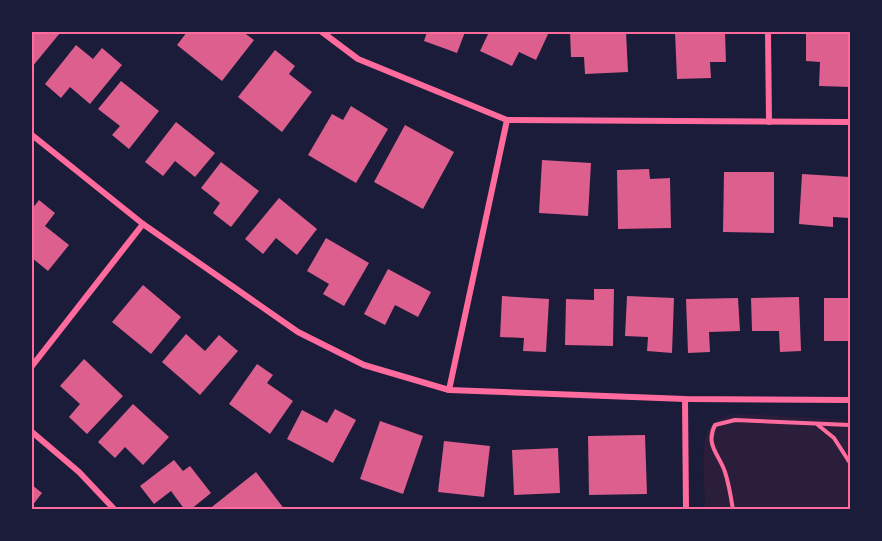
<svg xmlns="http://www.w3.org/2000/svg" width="882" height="541" font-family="'Work Sans',sans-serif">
	<rect width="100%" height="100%" fill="#1b1b3a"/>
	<path fill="#2a1e3b" d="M740,414L850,420V509L705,510C705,491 701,447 707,432C713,419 727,415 740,414Z"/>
	<g fill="#dd5f8e">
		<path d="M32,32L60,33L32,67Z"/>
		<path d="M187,32H243L254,40L222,81L177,45Z"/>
		<path d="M427,32H465L457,53L424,41Z"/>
		<path d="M489,32H549L536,60L519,52L512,66L480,51Z"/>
		<path d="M570,32H626L628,72L585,74L584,57H571Z"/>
		<path d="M675,32H725L726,62H710L711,78L677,79Z"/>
		<path d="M806,32H850V87L819,86L820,62L806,61Z"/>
		<path d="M76,45L93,59L102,48L122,65L90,104L70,87L61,98L45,84Z"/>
		<path d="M275,50L295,66L289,74L312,92L282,132L238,97Z"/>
		<path d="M121,81L159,111L129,149L112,135L120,126L98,109Z"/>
		<path d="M351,106L388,129L356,183L308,155L332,114L343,120Z"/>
		<path d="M176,122L215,153L195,177L175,161L163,176L145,162Z"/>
		<path d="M405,125L454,152L423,209L374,182Z"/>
		<path d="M542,160L591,163L588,216L539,213Z"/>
		<path d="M221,162L259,191L231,227L213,213L220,203L201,188Z"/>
		<path d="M649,169L650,179L670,178L671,228L618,229L617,170Z"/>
		<path d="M724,172H774V233L723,232Z"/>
		<path d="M802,174L850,177V218L833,217V227L799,224Z"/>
		<path d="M279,198L317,229L297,255L276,238L263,254L245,239Z"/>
		<path d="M39,200L55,213L45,226L69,245L48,271L32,258V209Z"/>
		<path d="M326,238L369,263L344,306L323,294L329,284L307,271Z"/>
		<path d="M388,269L431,292L418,317L395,305L385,325L364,314Z"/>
		<path d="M143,285L181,317L151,354L112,322Z"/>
		<path d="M594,289H614L613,346L565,345L566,299L594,300Z"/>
		<path d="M502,296L549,299L546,352L523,351L524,338L500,337Z"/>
		<path d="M627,296L674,298L672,353L647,351L648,337L625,336Z"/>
		<path d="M799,297L801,351L780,352L779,331H752L751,298Z"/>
		<path d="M738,298L740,331L709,332L710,352L688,353L686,299Z"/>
		<rect x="824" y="298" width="26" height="43"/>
		<path d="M186,334L205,351L219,335L238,351L200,395L162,362Z"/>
		<path d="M84,359L123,396L87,434L69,417L80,404L60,386Z"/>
		<path d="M257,364L273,375L267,383L293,401L270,434L229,404Z"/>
		<path d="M133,404L169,437L143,465L125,447L115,458L98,442Z"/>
		<path d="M335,409L356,420L333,463L287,439L302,410L327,423Z"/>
		<path d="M380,421L423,436L403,494L360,479Z"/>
		<path d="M645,435L647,494L589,495L588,436Z"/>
		<path d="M444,441L490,446L484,497L438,492Z"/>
		<path d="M558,448L560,493L514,495L512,450Z"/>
		<path d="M174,460L183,471L190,466L211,493L190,510H185L171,491L154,504L140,486Z"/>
		<path d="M256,472L285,510H208Z"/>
		<path d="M32,485L42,493L32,506Z"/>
	</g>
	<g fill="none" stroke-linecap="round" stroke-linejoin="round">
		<g stroke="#ff6b9d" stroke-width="4">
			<path d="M818,425L834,438L850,463"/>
			<path d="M733,510C731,497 729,484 725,472C719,454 705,445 715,425L735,420L850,425"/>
		</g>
		<g stroke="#ff6b9d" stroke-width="6">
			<path d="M322,32L358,59L507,120L850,122"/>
			<path d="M768,32L769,122"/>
			<path d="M32,135L143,224L298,332L364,365L449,390L685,399L850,400"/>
			<path d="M32,366L143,224"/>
			<path d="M449,390L507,120"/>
			<path d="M685,399L686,510"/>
			<path d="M32,432L79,472L115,510"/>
		</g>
	</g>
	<rect width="882" height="541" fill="none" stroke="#1b1b3a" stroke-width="66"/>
	<rect x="33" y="33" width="816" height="475" fill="none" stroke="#ff6b9d" stroke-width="2"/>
</svg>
